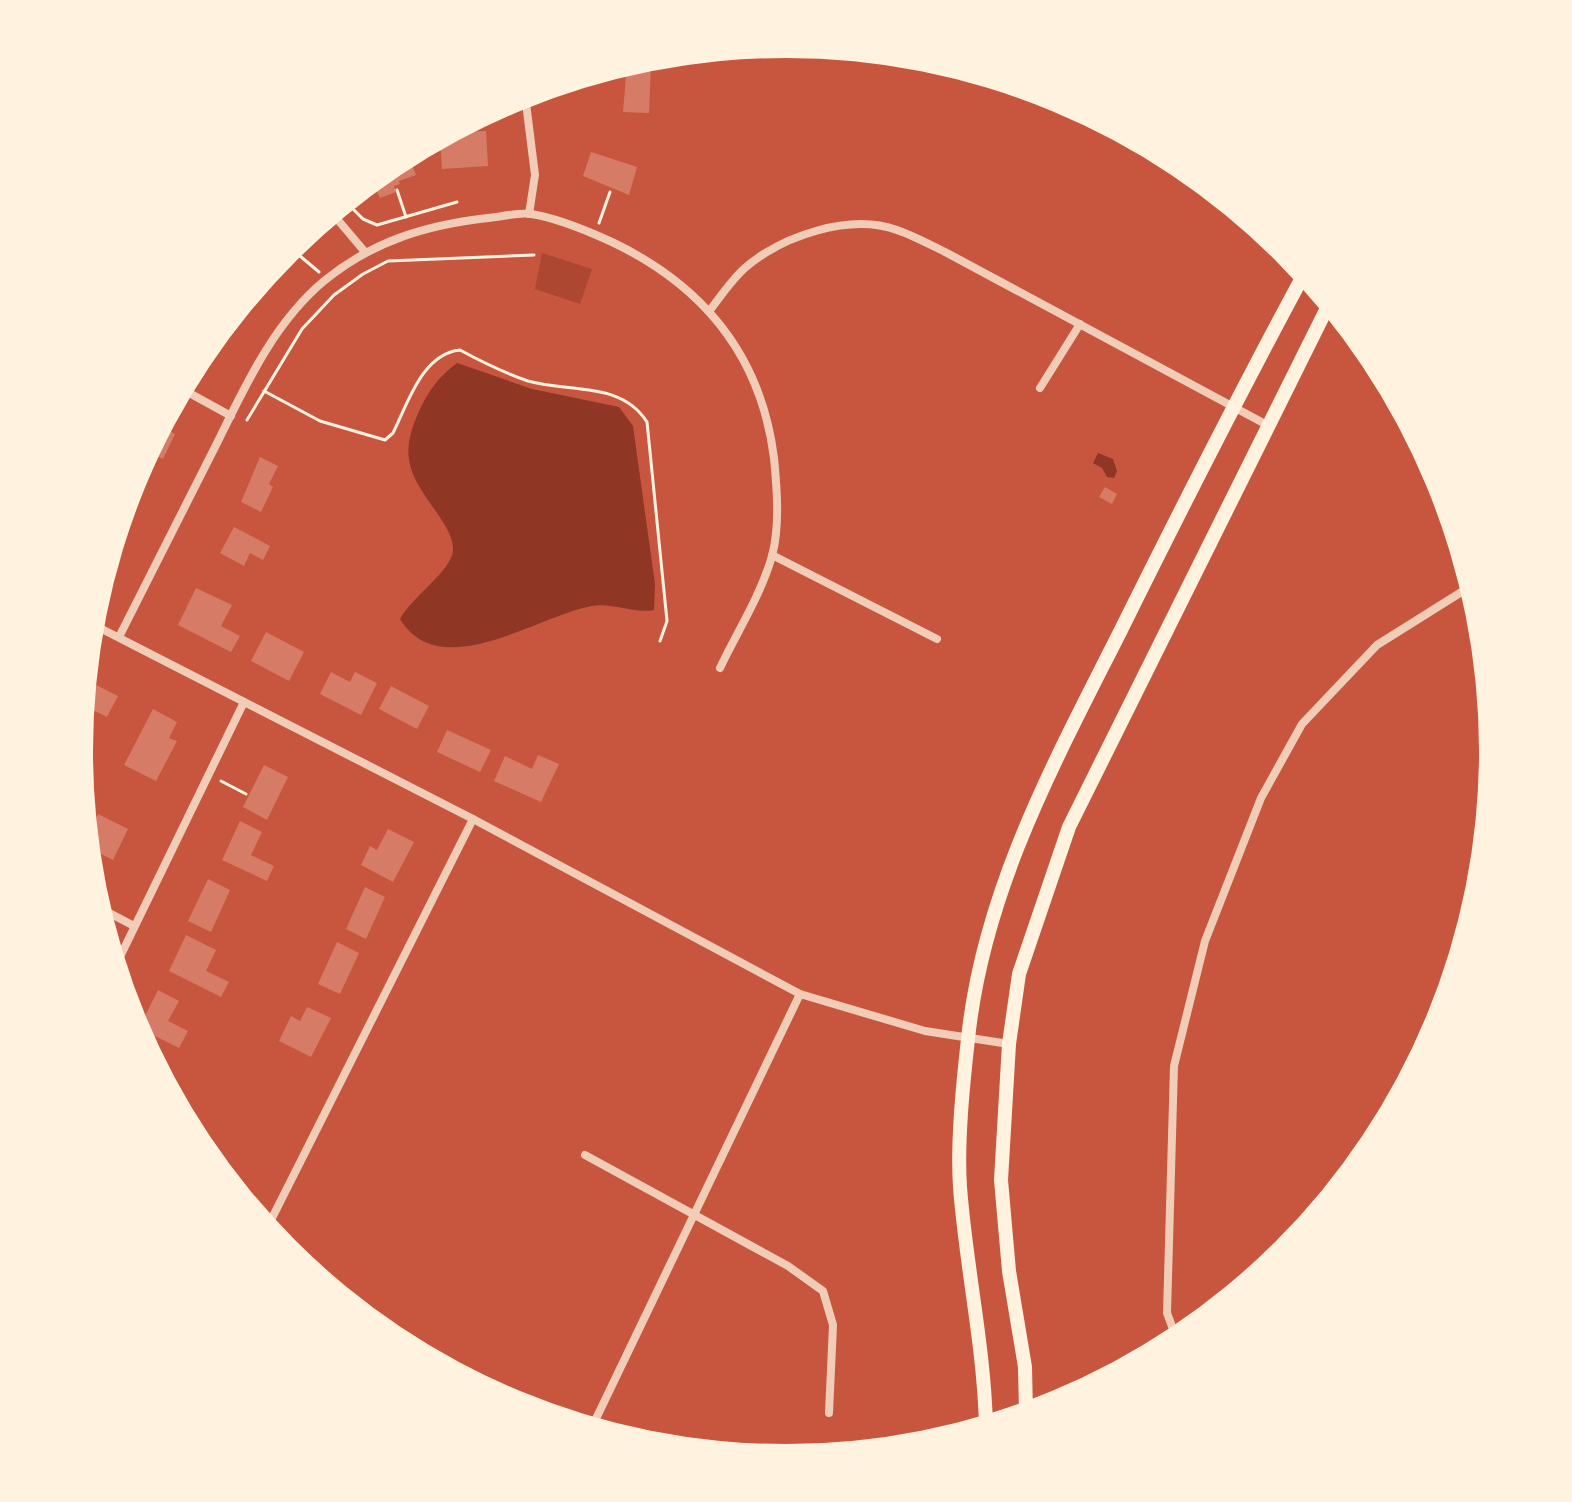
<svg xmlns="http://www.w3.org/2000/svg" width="1572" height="1502" font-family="Jost,sans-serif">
	<rect width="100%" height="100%" fill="#c8553d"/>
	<path fill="#ae4732" d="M542,253L592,269L580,304L535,289Z"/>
	<g fill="#8f3625">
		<path d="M457,363L532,389L619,407L633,426L655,584L654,610C634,614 612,602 592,606C537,616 440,685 400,619C412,597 451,571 453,551C454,541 448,530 443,522C417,482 396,465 417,416C426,394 438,377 457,363Z"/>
		<path d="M1098,453L1113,459L1117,471L1114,478L1107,477L1102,468L1093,463Z"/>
	</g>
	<g fill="#d67c66">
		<path d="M627,64L651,65L649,113L623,112Z"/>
		<path d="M486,131L488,166L442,169L440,138L449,133Z"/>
		<path d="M591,152L637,167L629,195L583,176Z"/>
		<path d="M408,155L416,175L399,181L400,184L394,186L396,192L380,198L372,181Z"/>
		<path d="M221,330L228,333L217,356L205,350Z"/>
		<path d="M162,427L175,434L163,459L148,452Z"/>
		<path d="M260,457L278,466L269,484L273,487L261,512L241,502Z"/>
		<path d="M1105,487L1117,494L1112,504L1099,497Z"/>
		<path d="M234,527L270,546L263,560L250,553L244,566L220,553Z"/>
		<path d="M118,529L125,532L110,562L108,561Z"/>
		<path d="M196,588L232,605L221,626L240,636L231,652L178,625Z"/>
		<path d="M266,632L304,652L289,681L251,661Z"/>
		<path d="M331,672L350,682L355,672L377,683L361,715L320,694Z"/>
		<path d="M86,680L118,696L107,717L83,705Z"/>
		<path d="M391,686L429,706L417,729L379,709Z"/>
		<path d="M153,709L177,722L169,738L177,741L156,781L124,765Z"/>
		<path d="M447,730L491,750L480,772L437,752Z"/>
		<path d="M538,755L559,764L541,802L494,781L505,756L532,769Z"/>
		<path d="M264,765L288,777L267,820L243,807Z"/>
		<path d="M98,814L128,829L113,860L89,848L86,826L91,828Z"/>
		<path d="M240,821L262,832L251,855L274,866L267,881L222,860Z"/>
		<path d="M388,829L414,842L393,882L361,865L370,846L377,850Z"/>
		<path d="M208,879L230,890L211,932L188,921Z"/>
		<path d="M365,887L385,897L366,939L346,929Z"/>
		<path d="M186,935L216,950L206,971L229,982L221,997L169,971Z"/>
		<path d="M337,942L359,953L340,994L318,984Z"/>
		<path d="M158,990L179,1001L168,1021L188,1031L179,1048L139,1028Z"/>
		<path d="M307,1007L331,1018L311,1057L279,1041L291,1016L300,1021Z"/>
	</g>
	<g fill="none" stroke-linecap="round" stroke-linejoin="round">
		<g stroke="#fff3e0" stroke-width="3">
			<path d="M397,190L406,217"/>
			<path d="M346,202L363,219L377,225L457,202"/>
			<path d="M599,223L610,192"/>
			<path d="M285,252L300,256L319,272"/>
			<path d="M264,391L320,421L385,440L393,433C408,403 422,354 460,350C482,362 505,373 528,381C570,393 621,381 647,422L667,621L660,641"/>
			<path d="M247,420L302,329L334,295L363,274L388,261L534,255"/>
			<path d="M221,781L246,794"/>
		</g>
		<g stroke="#f1ccb7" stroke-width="8">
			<path d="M525,95L535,175L529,214"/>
			<path d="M332,213L365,252"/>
			<path d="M710,310C721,296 732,279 746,267C783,236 849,213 897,230C914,236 931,245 947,253L1269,426"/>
			<path d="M1040,388L1080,324"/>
			<path d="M182,389L231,416"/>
			<path d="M1431,477L1450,516"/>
			<path d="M772,555L937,639"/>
			<path d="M92,624L473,819L800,994L925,1031L1009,1044"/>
			<path d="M119,637C150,576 180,516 211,455C242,394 270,326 324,281C373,241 426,225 488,218C501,217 518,212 531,214C558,218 588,231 612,242C704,286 761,355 774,458C777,488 780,527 772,556C761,595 737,632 720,668"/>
			<path d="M98,907L134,926"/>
			<path d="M116,965L244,702"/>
			<path d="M585,1155L788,1266L823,1291L833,1325L829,1413"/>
			<path d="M253,1210L272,1219"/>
			<path d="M267,1228L473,819"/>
			<path d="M1177,1340L1167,1313L1174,1066L1205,941L1261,798L1302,724L1377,645L1471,586"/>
			<path d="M592,1427L800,994"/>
		</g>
		<g stroke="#fff3e0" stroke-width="14">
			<path d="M1026,1413L1025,1367L1009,1271L1001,1180L1009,1044L1019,974L1069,827L1329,304"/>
			<path d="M986,1426C984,1345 966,1267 960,1187C957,1142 963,1084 968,1039C983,891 1055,761 1121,630C1180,511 1241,391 1304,274"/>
		</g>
	</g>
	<path d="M0 0H1572V1502H0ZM93 751a693 693 0 1 1 1386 0a693 693 0 1 1-1386 0Z" fill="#fff3e0" fill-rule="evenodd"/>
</svg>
